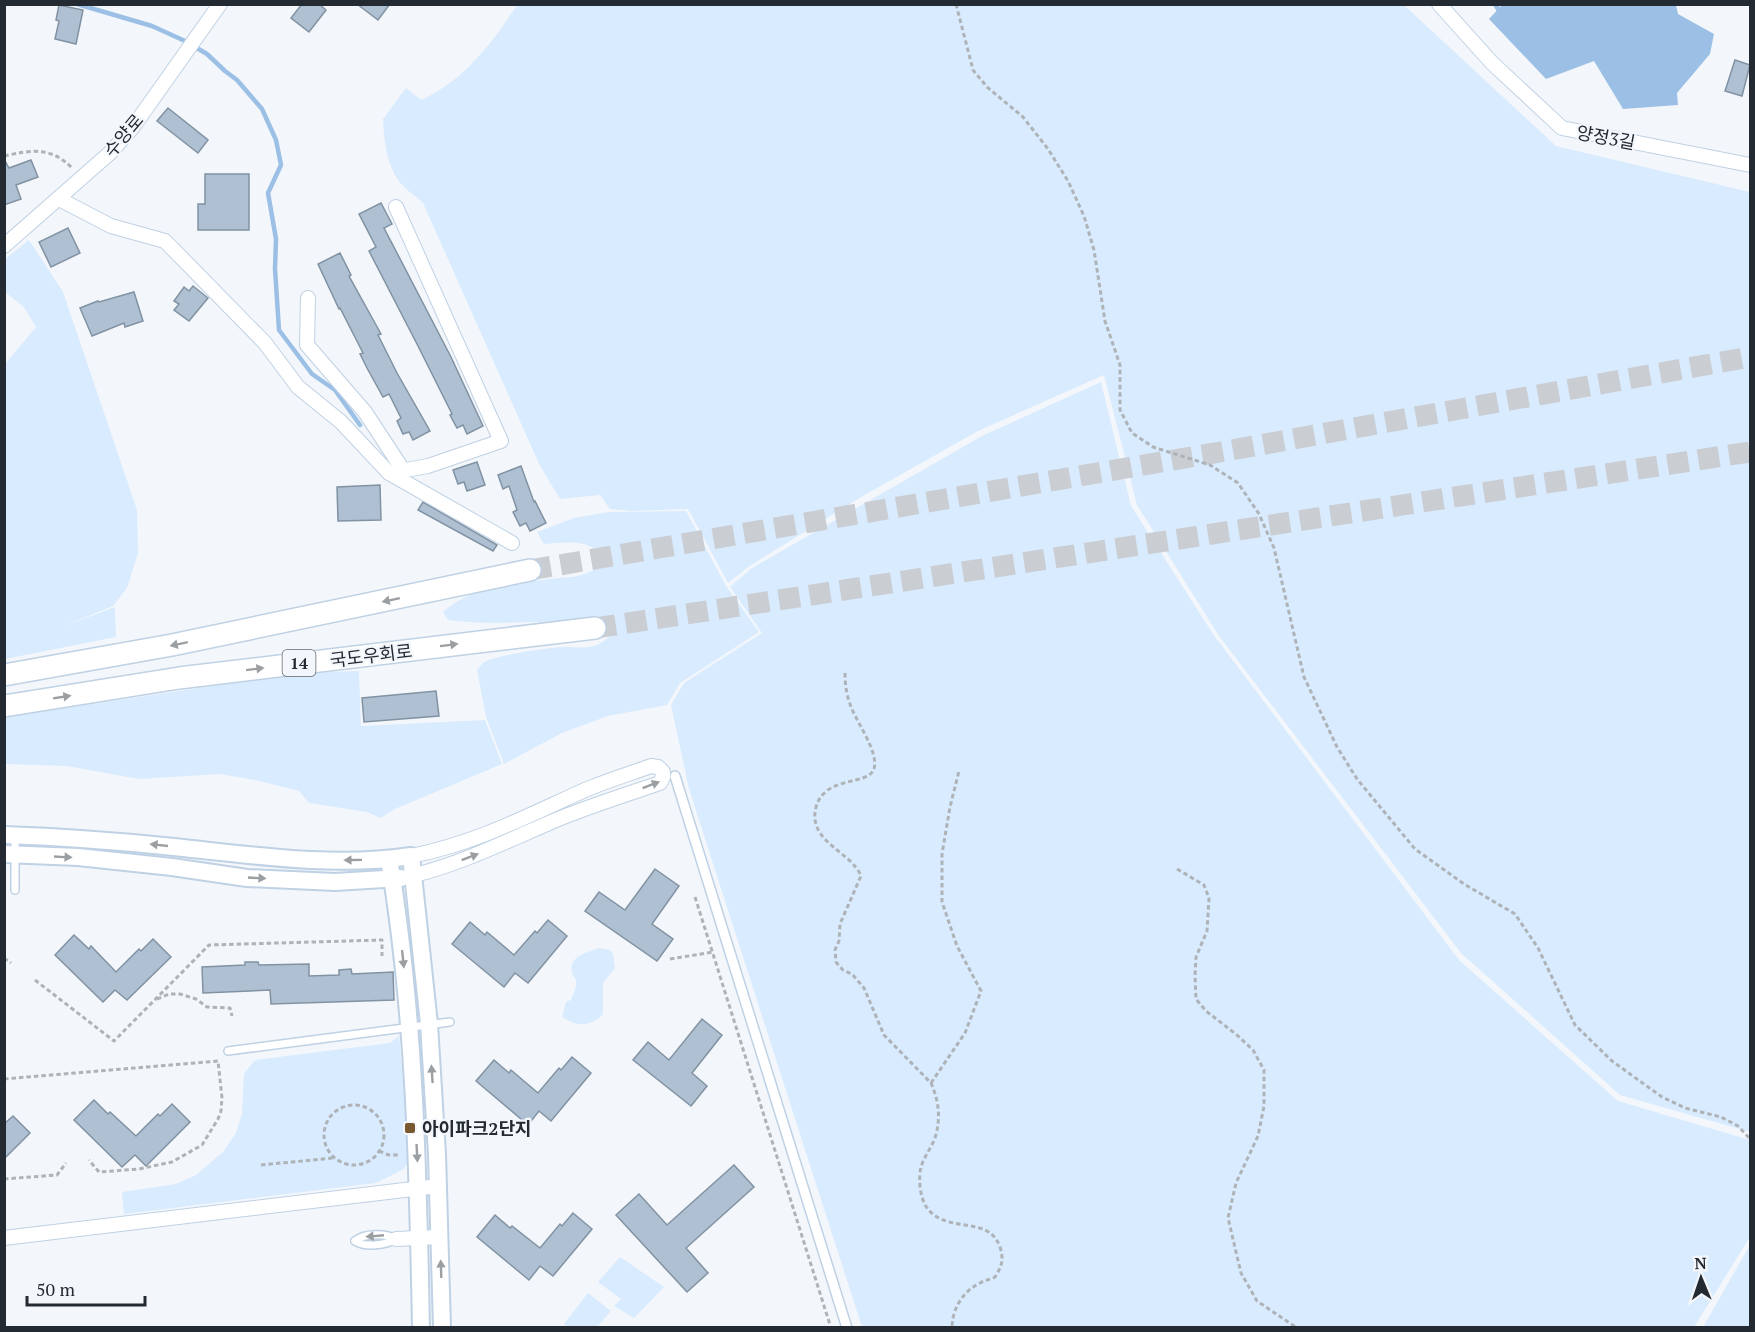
<svg xmlns="http://www.w3.org/2000/svg" width="1755" height="1332" font-family="'PT Serif','Noto Sans KR',serif">
	<rect width="100%" height="100%" fill="#f3f7fb"/>
	<g fill="#d9ebfe">
		<path d="M517,5H1404L1556,146L1750,192V1132L1620,1095L1461,953L1219,636L1137,505L1104,375L978,431L861,497L748,567L728,583L688,509L632,511L610,509L600,495L560,499L540,466L423,203C415,196 404,188 398,180C386,162 384,140 383,119L406,88L421,100C463,82 493,42 517,5Z"/>
		<path d="M29,240L63,292L137,510L138,553L127,588L113,606L59,628L115,607L116,637L5,659V364L36,327L23,306L5,292V259Z"/>
		<path d="M1101,382L1131,506L1213,634L1459,960L1618,1101L1750,1140V1237L1694,1327H862L689,789L671,705L684,683L762,633L730,587L752,568L982,436Z"/>
		<path d="M686,511L726,586L759,632L680,683L667,705L608,716L562,733L504,764L486,717L477,670C479,668 481,665 483,663C495,655 547,648 563,647C584,647 595,651 611,635L608,622C593,616 578,620 561,621C524,622 486,625 448,620L443,612C471,586 515,582 551,579C565,577 584,578 596,568C599,566 601,560 602,556C588,538 565,543 544,544L537,532L574,518L609,512Z"/>
		<path d="M359,671L361,726L485,720L502,764L395,809L380,818L367,812L309,803L299,791L255,780L220,774L139,779L67,766L5,764V717L300,673Z"/>
		<path d="M598,948L610,950L613,954L615,968L603,983V1014C591,1027 576,1027 562,1017L566,1002L571,1000C573,995 577,987 576,981C576,978 572,975 572,972C569,956 586,953 598,948Z"/>
		<path d="M399,1036L410,1159L404,1169L376,1183L124,1214L122,1192L176,1184L196,1175L223,1152L236,1133L242,1114L244,1074L255,1060L390,1043Z"/>
		<path d="M1750,1245V1327H1703Z"/>
		<path d="M620,1257L664,1287L634,1318L614,1306L621,1299L598,1282Z"/>
		<path d="M588,1293L611,1311L597,1327H568L564,1324Z"/>
	</g>
	<path fill="#9cc0e5" d="M1502,5H1676L1678,14L1714,34L1710,54L1677,93L1678,105L1623,109L1594,61L1546,79L1489,19Z"/>
	<g fill="none" stroke-linecap="round" stroke-linejoin="round">
		<g stroke="#9cc0e5" stroke-width="4.5">
			<path d="M77,4L152,26L185,41L207,54L225,71L237,80L262,109L276,140L281,165L268,193L276,239L275,269L279,330L312,374L335,390L360,425"/>
			<path d="M1495,4L1498,9"/>
		</g>
	</g>
	<g fill="#afc0d3" stroke="#8192a3" stroke-width="1.5">
		<path d="M302,4H319L326,10L309,32L291,18Z"/>
		<path d="M357,4H390L378,20Z"/>
		<path d="M59,5L83,10L76,44L55,39L59,21L56,20Z"/>
		<path d="M1735,60L1750,65L1742,96L1725,91Z"/>
		<path d="M168,108L208,140L198,153L157,121Z"/>
		<path d="M4,159L9,168L31,160L38,177L16,185L21,199L4,205Z"/>
		<path d="M205,174H249V230H198V204H205Z"/>
		<path d="M381,203L392,224L384,228L451,357L483,426L467,434L463,425L457,428L450,415L452,414L418,346L369,251L376,247L359,214Z"/>
		<path d="M68,228L80,253L51,267L39,242Z"/>
		<path d="M340,253L351,275L349,276L381,334L378,335L397,373L430,431L413,440L409,432L403,434L397,421L401,418L389,394L383,397L367,368L360,354L363,353L340,308L339,309L318,264Z"/>
		<path d="M193,286L208,298L189,321L174,310L179,304L174,301L184,287L189,291Z"/>
		<path d="M134,292L143,321L125,327L124,323L92,336L80,308L98,301L99,302Z"/>
		<path d="M477,462L485,485L467,491L464,482L458,484L453,470Z"/>
		<path d="M521,466L534,502L535,501L546,523L530,531L526,523L520,526L513,512L517,510L509,486L503,489L498,475Z"/>
		<path d="M380,485L381,520L338,521L337,487Z"/>
		<path d="M423,502L497,545L493,551L418,510Z"/>
		<path d="M436,691L439,716L364,722L362,698Z"/>
		<path d="M655,869L679,886L652,924L673,939L657,961L585,911L599,892L625,910Z"/>
		<path d="M548,920L567,936L528,983L515,973L504,987L452,944L470,922L485,935L487,932L514,955L535,931L537,933Z"/>
		<path d="M74,935L89,949L91,946L116,972L139,949L141,951L153,939L171,957L127,1000L115,990L103,1002L55,955Z"/>
		<path d="M245,962H258L259,965L309,964V976L339,975V970L351,969L352,974L393,972L394,1000L271,1004L270,990L203,993L202,967L245,965Z"/>
		<path d="M702,1019L722,1035L692,1073L707,1086L691,1106L633,1060L648,1042L669,1060Z"/>
		<path d="M572,1057L591,1073L551,1121L539,1111L528,1125L476,1081L494,1060L509,1073L511,1070L538,1093L559,1068L561,1070Z"/>
		<path d="M94,1100L108,1114L110,1112L136,1136L158,1114L160,1116L172,1104L190,1122L146,1166L135,1155L122,1167L74,1120Z"/>
		<path d="M13,1116L30,1133L4,1159V1124Z"/>
		<path d="M734,1165L754,1187L686,1248L708,1273L687,1292L616,1215L639,1194L667,1225Z"/>
		<path d="M573,1213L592,1229L553,1276L540,1266L529,1280L477,1237L495,1215L510,1228L512,1226L540,1248L560,1224L562,1226Z"/>
	</g>
	<g fill="none" stroke-linecap="round" stroke-linejoin="round">
		<g stroke="#caced3" stroke-width="21" stroke-dasharray="21 10" stroke-linecap="butt">
			<path d="M530,570L1226,451L1750,357"/>
			<path d="M595,628L1750,452"/>
		</g>
		<g stroke="#bfd1e4" stroke-width="10">
			<g id="service">
				<path d="M15,836V890"/>
				<path d="M228,1051L450,1022"/>
				<path d="M355,1241C364,1233 386,1233 396,1239"/>
				<path d="M355,1241C365,1248 386,1245 396,1239"/>
			</g>
		</g>
		<g stroke="#bfd1e4" stroke-width="12">
			<path id="pedestrian" d="M675,776L847,1328"/>
		</g>
		<g stroke="#bfd1e4" stroke-width="16">
			<g id="minor">
				<path d="M1439,4L1492,63L1562,128L1750,165"/>
				<path d="M59,199L111,226L165,241L265,343L298,387L341,422L389,473L512,543"/>
				<path d="M4,246L111,152L133,127L220,4"/>
				<path d="M308,298L307,345L365,412L403,470"/>
				<path d="M389,473L428,466L501,441L396,207"/>
				<path d="M411,856C476,843 525,817 585,790C606,781 629,774 651,766L658,767L663,772V777L660,783C625,795 590,806 556,820C509,840 465,862 415,875"/>
				<path d="M4,1238L438,1186"/>
				<path d="M396,1239L440,1237"/>
			</g>
		</g>
		<g stroke="#bfd1e4" stroke-width="20">
			<g id="tertiary">
				<path d="M4,835C61,837 117,841 174,847C252,855 333,868 411,856L429,1024L437,1154L442,1328"/>
				<path d="M4,854L78,857L172,867L247,878L335,882L401,878"/>
				<path d="M389,859C415,1014 418,1171 421,1328"/>
			</g>
		</g>
		<g stroke="#bfd1e4" stroke-width="24">
			<g id="trunk">
				<path d="M4,675L172,645L530,570"/>
				<path d="M4,706L179,678L595,628"/>
			</g>
		</g>
		<g stroke="#aeb3b8" stroke-width="3" stroke-dasharray="4.5 3" stroke-linecap="butt">
			<path d="M956,4L973,70L987,87L1023,117L1048,149L1068,181L1084,216L1094,250L1105,321L1120,365V410L1132,433L1153,447L1210,465L1238,483L1259,514L1274,548L1304,677L1337,747L1357,779L1415,849L1464,884L1515,914L1538,948L1575,1025L1612,1061L1662,1097L1685,1108L1721,1117L1738,1126L1750,1139"/>
			<path d="M4,156C32,150 51,146 73,169"/>
			<path d="M845,673C845,686 847,698 852,709C858,724 879,753 874,769C868,786 825,775 816,807C807,842 851,851 861,876L840,924L839,941L835,950L836,962L843,970L852,974L864,988L884,1035L931,1083C939,1101 941,1119 935,1138C931,1148 924,1157 921,1167C918,1179 920,1198 927,1208C948,1235 988,1214 1000,1247C1004,1260 1002,1266 995,1277C990,1280 985,1280 980,1283C963,1291 952,1309 952,1328"/>
			<path d="M1177,869L1204,885L1209,898L1207,931L1196,957L1195,976L1196,999L1206,1011L1237,1035L1253,1050L1264,1070V1106L1258,1136L1236,1183L1228,1218L1241,1273L1257,1301L1297,1328"/>
			<path d="M695,897L831,1328"/>
			<path d="M4,958L11,963"/>
			<path d="M670,959L713,952"/>
			<path d="M35,980L114,1041L209,945L382,940V956"/>
			<path d="M157,999L169,994H180L196,999L207,1007L230,1008L232,1016"/>
			<path d="M4,1079L218,1061L222,1098L221,1111L218,1119L202,1145L172,1162L139,1169L99,1172L89,1160"/>
			<path d="M931,1083L965,1033L981,991L957,946L942,902V854L950,807L959,771"/>
			<circle cx="354" cy="1135" r="30"/>
			<path d="M379,1151L389,1155H400"/>
			<path d="M261,1165L333,1158"/>
			<path d="M4,1179L57,1175L66,1163"/>
		</g>
		<use href="#service" stroke="#fff" stroke-width="7"/>
		<use href="#pedestrian" stroke="#fff" stroke-width="9"/>
		<use href="#minor" stroke="#fff" stroke-width="14"/>
		<use href="#tertiary" stroke="#fff" stroke-width="16"/>
		<use href="#trunk" stroke="#fff" stroke-width="21"/>
	</g>
	<defs><path id="oneway-solid" d="M-6-.8H1V-3.2L6.5 0L1 3.2V.8H-6Z" transform="scale(1.5)"/></defs>
	<g fill="#9c9fa2">
		<use href="#oneway-solid" transform="translate(391 600) rotate(168)"/>
		<use href="#oneway-solid" transform="translate(179 644) rotate(168)"/>
		<use href="#oneway-solid" transform="translate(449 645) rotate(-7)"/>
		<use href="#oneway-solid" transform="translate(255 669) rotate(-7)"/>
		<use href="#oneway-solid" transform="translate(62 697) rotate(-9)"/>
		<use href="#oneway-solid" transform="translate(651 785) rotate(-21)"/>
		<use href="#oneway-solid" transform="translate(159 845) rotate(-174)"/>
		<use href="#oneway-solid" transform="translate(63 857) rotate(3)"/>
		<use href="#oneway-solid" transform="translate(470 857) rotate(-21)"/>
		<use href="#oneway-solid" transform="translate(353 860) rotate(179)"/>
		<use href="#oneway-solid" transform="translate(257 878) rotate(3)"/>
		<use href="#oneway-solid" transform="translate(403 959) rotate(84)"/>
		<use href="#oneway-solid" transform="translate(432 1074) rotate(-94)"/>
		<use href="#oneway-solid" transform="translate(417 1153) rotate(87)"/>
		<use href="#oneway-solid" transform="translate(375 1236) rotate(175)"/>
		<use href="#oneway-solid" transform="translate(441 1269) rotate(-92)"/>
	</g>
	<rect fill="#7a582f" stroke="#f3f7fb" stroke-width="2" x="404" y="1122" width="12" height="12" rx="3"/>
	<g text-anchor="middle" dominant-baseline="central" stroke-width="4.5" stroke-linejoin="round" paint-order="stroke">
		<rect fill="#f3f7fb" stroke="#62686e" stroke-width="1.5" x="282.5" y="650" width="33" height="26" rx="4.5"/>
		<g font-size="16" font-weight="bold" fill="#242a31">
			<text x="299" y="663">14</text>
		</g>
		<g font-size="18" fill="#242a31" stroke="#f3f7fb">
			<text transform="translate(123 135) rotate(-50)">수양로</text>
			<text transform="translate(1606 137) rotate(11)">양정3길</text>
			<text transform="translate(371 655) rotate(-7)">국도우회로</text>
		</g>
		<g font-size="18" font-weight="bold" fill="#242a31" stroke="#f3f7fb" text-anchor="start">
			<text x="422" y="1128">아이파크2단지</text>
		</g>
	</g>
	<rect width="1755" height="1332" fill="none" stroke="#242a31" stroke-width="12"/>
	<g transform="translate(1701 1278) rotate(358)" stroke="#f3f7fb" stroke-width="4.5" paint-order="stroke">
	<path d="M0-4.5L10 22L0 15L-10 22Z" fill="#242a31"/>
	<text y="-9" font-size="16" font-weight="bold" text-anchor="middle" fill="#242a31">N</text>
	</g>
	<path d="M27 1296v9h118v-9" fill="none" stroke="#242a31" stroke-width="3"/>
	<text x="36" y="1296" font-size="18" fill="#242a31" stroke="#f3f7fb" stroke-width="4.5" paint-order="stroke">50 m</text>
</svg>
